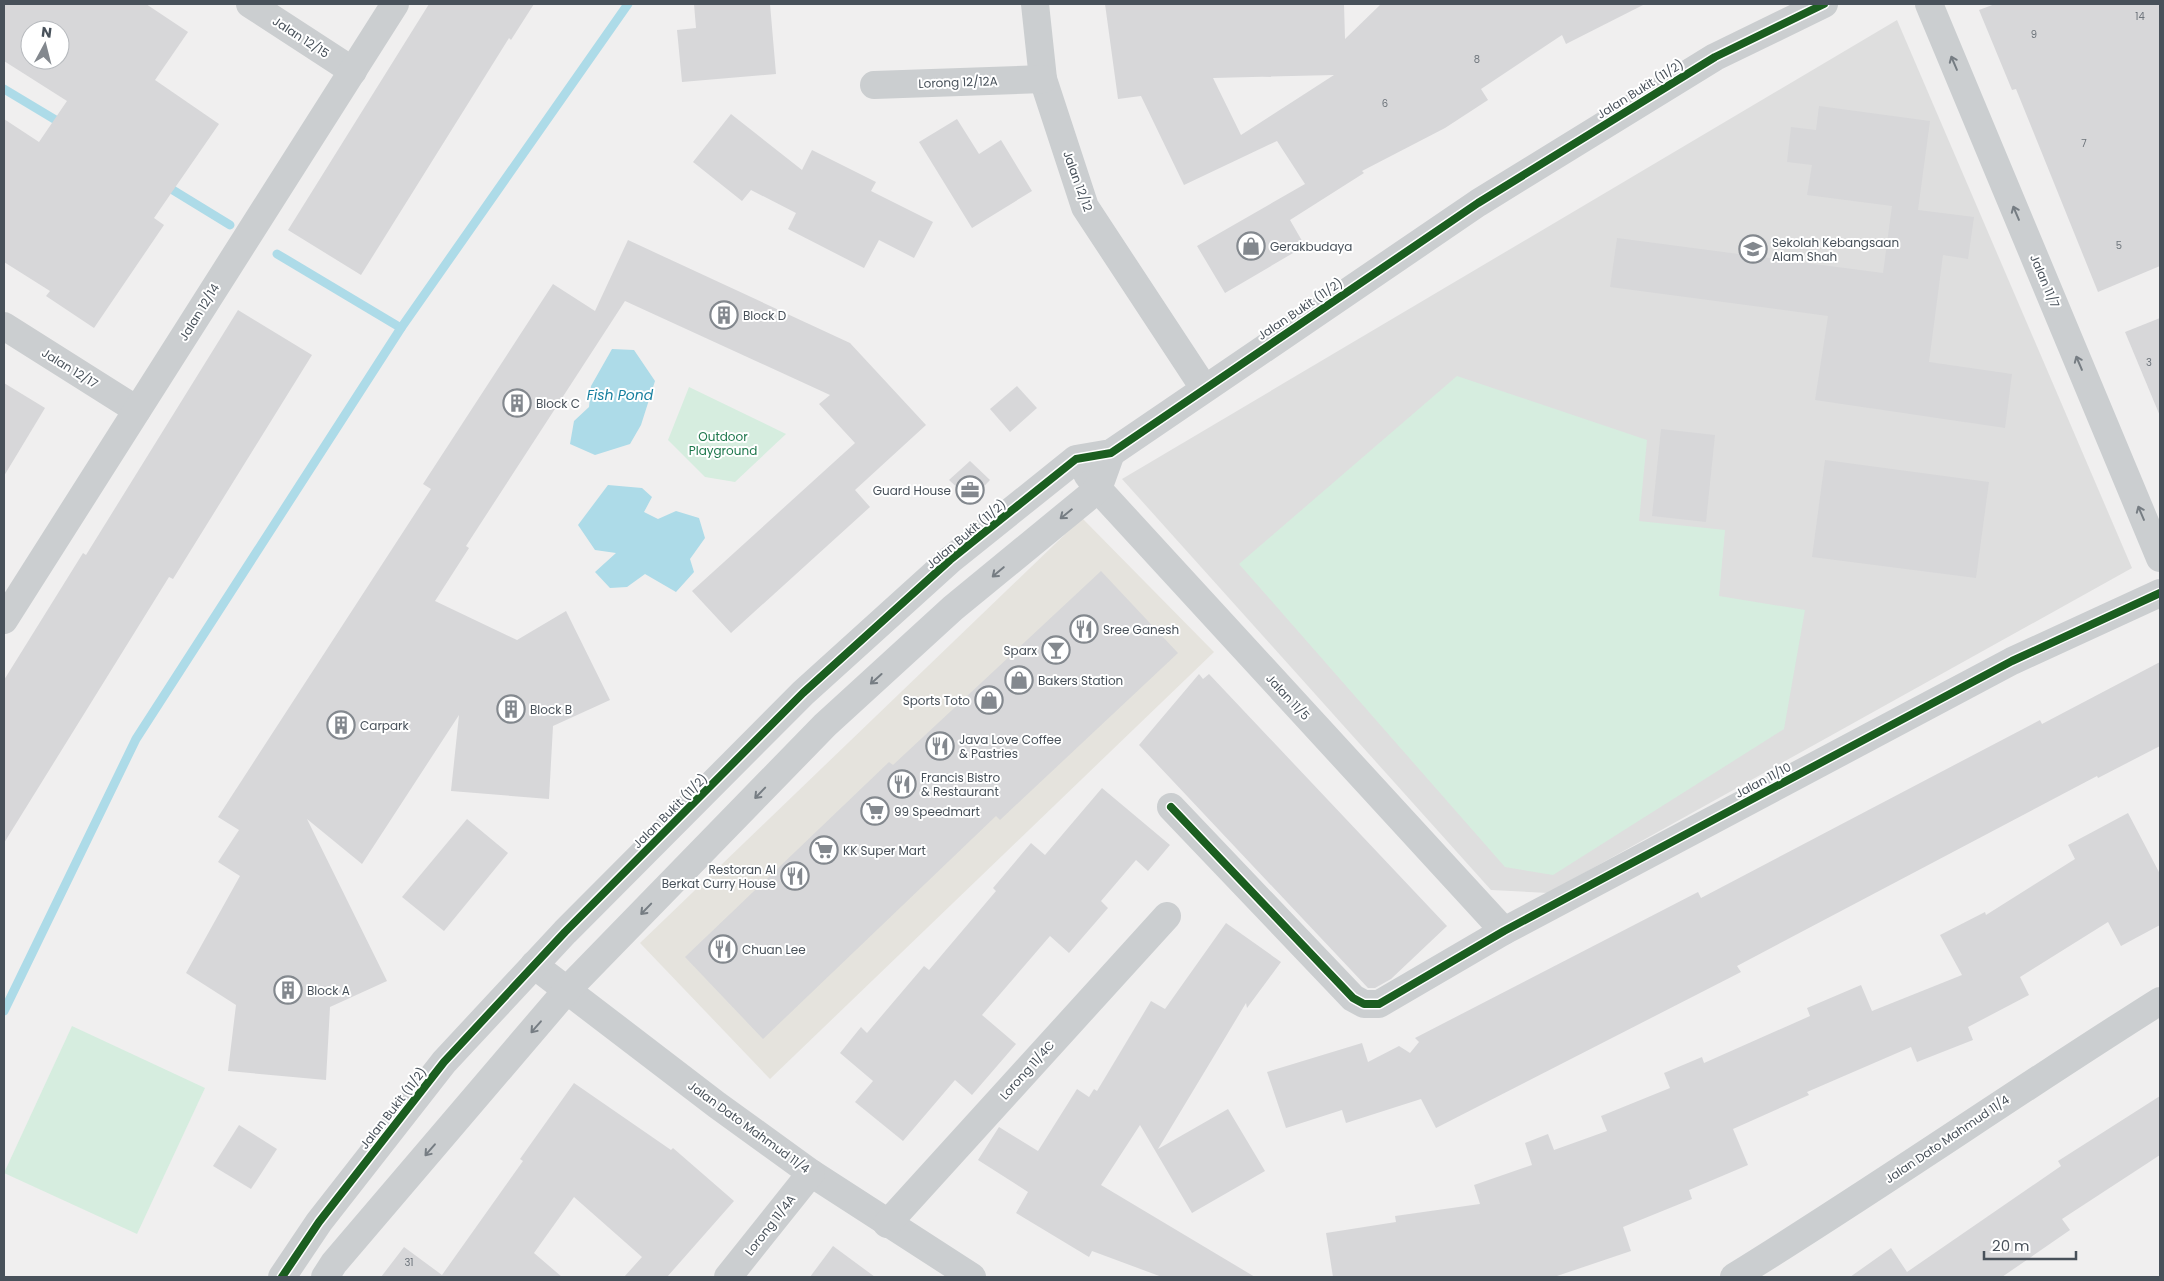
<svg xmlns="http://www.w3.org/2000/svg" width="2164" height="1281" font-family="Poppins,sans-serif">
	<rect width="100%" height="100%" fill="#f0efef"/>
	<path fill="#e5e3dd" d="M1082,518L1214,652L770,1079L640,943Z"/>
	<path fill="#dedede" d="M1897,20L2132,568L1548,893L1491,890L1122,479Z"/>
	<g fill="#d6eddf">
		<path d="M1457,376L1647,440L1639,521L1725,530L1719,596L1805,610L1784,729L1553,875L1505,867L1239,564Z"/>
		<path d="M689,387L786,434L735,482L705,477L668,440Z"/>
		<path d="M72,1026L205,1088L137,1234L4,1173Z"/>
	</g>
	<g fill="#addbe8">
		<path d="M612,349L634,350L655,381L641,425L630,444L595,455L570,444L574,421L589,407L591,386Z"/>
		<path d="M608,485L642,488L652,497L644,512L658,519L676,511L699,518L705,538L690,559L694,572L676,592L645,574L627,587L610,588L595,572L616,553L595,550L578,525Z"/>
	</g>
	<g fill="none" stroke-linecap="round" stroke-linejoin="round">
		<g stroke="#addbe8" stroke-width="9">
			<path d="M4,89L64,125"/>
			<path d="M163,184L230,225"/>
			<path d="M277,254L401,328"/>
			<path d="M4,1011L136,739L401,328L628,4"/>
		</g>
	</g>
	<g fill="#d7d7d9" fill-rule="evenodd">
		<path d="M4,4H146L188,32L155,80L219,124L154,218L164,225L94,328L46,296L50,291L4,262V119L39,142L67,101L4,61ZM30,30H60V60H30Z"/>
		<path d="M429,4H534L511,40L509,38L361,275L288,230Z"/>
		<path d="M694,4H770L776,74L682,82L677,30L696,28Z"/>
		<path d="M1105,4H1344L1345,39L1381,4H1645L1566,44L1562,35L1481,89L1488,100L1445,128L1362,171L1364,173L1290,220L1305,246L1225,293L1197,246L1305,184L1277,141L1184,185L1141,96L1118,99ZM1334,75L1241,135L1213,78Z"/>
		<path d="M1995,4H2160V266L2098,292L2016,89L2012,90L1979,10Z"/>
		<path d="M1819,106L1930,121L1918,210L1974,217L1968,259L1943,255L1929,362L2012,374L2005,428L1815,400L1828,316L1610,287L1617,238L1883,273L1892,206L1807,195L1812,165L1787,162L1791,127L1816,130Z"/>
		<path d="M731,114L802,170L812,150L876,182L871,191L933,222L914,258L879,240L864,268L788,229L796,213L751,190L742,201L693,162Z"/>
		<path d="M957,119L979,154L1001,140L1032,191L972,228L919,142Z"/>
		<path d="M628,240L850,343L926,425L855,490L870,507L731,633L692,591L855,443L819,404L830,395L625,301L466,546L469,548L435,601L517,640L566,611L610,700L553,726L549,799L451,791L459,715L362,864L307,819L387,981L330,1007L326,1080L228,1071L236,1005L186,973L240,876L218,862L239,830L218,817L431,489L423,484L553,284L595,311Z"/>
		<path d="M238,310L312,355L173,579L169,577L4,843V680L83,553L86,555Z"/>
		<path d="M2160,318V416L2125,332Z"/>
		<path d="M4,383L45,408L4,476Z"/>
		<path d="M1017,386L1037,408L1010,432L990,409Z"/>
		<path d="M1661,429L1715,435L1706,522L1652,516Z"/>
		<path d="M1825,460L1989,482L1976,578L1812,557Z"/>
		<path d="M970,461L990,480L971,500L949,480Z"/>
		<path d="M1101,571L1178,653L1000,820L996,816L763,1039L685,957L889,762L893,765Z"/>
		<path d="M2160,662V746L2098,778L2097,776L1737,966L1741,972L1436,1128L1421,1099L1346,1123L1342,1110L1286,1128L1267,1072L1362,1043L1368,1062L1399,1046L1410,1053L1419,1042L1415,1038L1698,892L1701,898L2040,720L2042,724Z"/>
		<path d="M1199,674L1203,679L1209,674L1447,926L1391,979L1375,988H1368L1139,745Z"/>
		<path d="M1102,788L1170,845L1148,871L1136,860L1101,901L1108,908L1069,953L1050,936L982,1015L1016,1044L972,1095L955,1080L903,1141L855,1102L873,1081L840,1053L861,1027L867,1033L924,966L929,970L996,891L993,888L1031,843L1045,855Z"/>
		<path d="M2128,813L2160,874V925L2121,946L2108,922L2020,977L2029,995L1968,1027L1973,1040L1917,1062L1911,1047L1807,1092L1809,1095L1733,1129L1748,1165L1689,1190L1692,1199L1623,1227L1631,1251L1554,1277H1333L1326,1233L1396,1222L1395,1216L1480,1204L1474,1185L1532,1165L1525,1143L1548,1134L1554,1150L1607,1131L1601,1116L1670,1088L1664,1073L1702,1057L1704,1063L1810,1016L1807,1008L1861,985L1872,1011L1962,975L1940,935L1985,912L1986,915L2075,859L2068,845Z"/>
		<path d="M467,819L508,853L444,931L402,897Z"/>
		<path d="M1226,923L1281,962L1247,1008L1246,1003L1158,1149L1228,1109L1265,1171L1192,1213L1140,1125L1101,1185L1255,1277H1162L1092,1251L1089,1257L1016,1213L1028,1192L978,1160L999,1127L1038,1151L1077,1089L1089,1097L1094,1089L1097,1091L1151,1001L1165,1009Z"/>
		<path d="M574,1083L671,1150L673,1148L734,1201L667,1277H624L642,1257L574,1197L534,1253L562,1277H381L404,1247L442,1275L523,1161L520,1159Z"/>
		<path d="M2160,1096V1155L2062,1219L2070,1230L2002,1277H1850L1891,1248L1907,1272L2061,1166L2058,1161Z"/>
		<path d="M239,1125L277,1149L251,1189L213,1166Z"/>
		<path d="M833,1246L875,1277H810Z"/>
	</g>
	<g fill="none" stroke-linecap="round" stroke-linejoin="round">
		<g stroke="#cbced0" stroke-width="28">
			<path d="M250,4L353,71"/>
			<path d="M1035,4L1043,79L1085,207L1204,388"/>
			<path d="M1929,4L2160,558"/>
			<path d="M874,85L1043,79"/>
			<path d="M4,326L137,410"/>
			<path d="M1087,474L1098,489L1504,931"/>
			<path d="M4,620L395,4"/>
			<path d="M1171,807L1353,998L1364,1004H1379L1504,931L2012,661L2160,593"/>
			<path d="M534,965L717,1105L811,1173L972,1277"/>
			<path d="M887,1224L1167,916"/>
			<path d="M282,1277L319,1222L444,1062L565,932L803,693L950,560L1076,459L1111,453L1478,203L1715,57L1824,4"/>
			<path d="M325,1277L334,1263L567,990L825,725L953,608L1098,489L1111,453"/>
			<path d="M728,1277L811,1173"/>
			<path d="M1734,1277C1878,1188 2017,1091 2160,1001"/>
		</g>
		<g stroke="#fff" stroke-width="11">
			<g id="cycleway">
				<path d="M1171,807L1353,998L1364,1004H1379L1504,931L2012,661L2160,593"/>
				<path d="M282,1277L319,1222L444,1062L565,932L803,693L950,560L1076,459L1111,453L1478,203L1715,57L1824,4"/>
			</g>
		</g>
		<use href="#cycleway" stroke="#1b5e20" stroke-width="8"/>
	</g>
	<defs><path id="oneway-shaft" d="M-6 0H5M1.5-3L5.5 0L1.5 3" fill="none" stroke-width="1.6" stroke-linecap="round" stroke-linejoin="round" transform="scale(1.25)"/></defs>
	<g stroke="#767d83">
		<use href="#oneway-shaft" transform="translate(1954 63) rotate(-113)"/>
		<use href="#oneway-shaft" transform="translate(2016 213) rotate(-113)"/>
		<use href="#oneway-shaft" transform="translate(2079 363) rotate(-113)"/>
		<use href="#oneway-shaft" transform="translate(2141 513) rotate(-113)"/>
		<use href="#oneway-shaft" transform="translate(1066 514) rotate(141)"/>
		<use href="#oneway-shaft" transform="translate(998 572) rotate(140)"/>
		<use href="#oneway-shaft" transform="translate(876 679) rotate(138)"/>
		<use href="#oneway-shaft" transform="translate(760 793) rotate(134)"/>
		<use href="#oneway-shaft" transform="translate(646 909) rotate(134)"/>
		<use href="#oneway-shaft" transform="translate(536 1027) rotate(131)"/>
		<use href="#oneway-shaft" transform="translate(430 1150) rotate(131)"/>
	</g>
	<defs>
		<g id="shop-ring" transform="scale(1.4375)"><circle r="9.5" fill="#fff" stroke="#83888e" stroke-width="1.5"/><path d="M-5-2.5h2.3a2.7 3.5 0 0 1 5.4 0H5L5.5 6h-11ZM-1.5-2.5h3a1.5 2.3 0 0 0-3 0Z" fill="#83888e"/></g>
		<g id="school-ring" transform="scale(1.4375)"><circle r="9.5" fill="#fff" stroke="#83888e" stroke-width="1.5"/><path d="M0-5L7-2L0 1L-7-2ZM-4 1L0 2.5L4 1V4Q0 6-4 4Z" fill="#83888e"/></g>
		<g id="building-ring" transform="scale(1.4375)"><circle r="9.5" fill="#fff" stroke="#83888e" stroke-width="1.5"/><path d="M-4-6H4V6H1V3H-1V6H-4ZM-2.5-4.3h1.7v1.8h-1.7ZM.8-4.3h1.7v1.8H.8ZM-2.5-1h1.7V.8h-1.7ZM.8-1h1.7V.8H.8Z" fill="#83888e"/></g>
		<g id="office-ring" transform="scale(1.4375)"><circle r="9.5" fill="#fff" stroke="#83888e" stroke-width="1.5"/><path d="M-6-3h4V-5.5h4V-3h4V5H-6ZM-1-4.5V-3h2v-1.5ZM-6 0V1H6V0Z" fill="#83888e"/></g>
		<g id="restaurant-ring" transform="scale(1.4375)"><circle r="9.5" fill="#fff" stroke="#83888e" stroke-width="1.5"/><path d="M-5-6h1v4h1v-4h1v4h1v-4h1v5L-1.5 .5V6h-2V.5L-5-1ZM5-6V6H3V1.5H1.5Q1.5-4 5-6Z" fill="#83888e"/></g>
		<g id="bar-ring" transform="scale(1.4375)"><circle r="9.5" fill="#fff" stroke="#83888e" stroke-width="1.5"/><path d="M-6-5H6L.8 .8V4.5H3.5V6h-7V4.5H-.8V.8Z" fill="#83888e"/></g>
		<g id="supermarket-ring" transform="scale(1.4375)"><circle r="9.5" fill="#fff" stroke="#83888e" stroke-width="1.5"/><path d="M-6-5.5h2.5l.6 2H6L4.5 2H-2.5L-4.4-4H-6ZM-1.5 3.2a1.3 1.3 0 1 0 .1 0ZM3 3.2a1.3 1.3 0 1 0 .1 0Z" fill="#83888e"/></g>
	</defs>
	<g fill-rule="evenodd">
		<use href="#shop-ring" x="1251" y="246"/>
		<use href="#school-ring" x="1753" y="249"/>
		<use href="#building-ring" x="724" y="315"/>
		<use href="#building-ring" x="517" y="403"/>
		<use href="#office-ring" x="970" y="490"/>
		<use href="#restaurant-ring" x="1084" y="629"/>
		<use href="#bar-ring" x="1056" y="650"/>
		<use href="#shop-ring" x="1019" y="680"/>
		<use href="#shop-ring" x="989" y="700"/>
		<use href="#building-ring" x="511" y="709"/>
		<use href="#building-ring" x="341" y="725"/>
		<use href="#restaurant-ring" x="940" y="746"/>
		<use href="#restaurant-ring" x="902" y="784"/>
		<use href="#supermarket-ring" x="875" y="811"/>
		<use href="#supermarket-ring" x="824" y="850"/>
		<use href="#restaurant-ring" x="795" y="876"/>
		<use href="#restaurant-ring" x="723" y="949"/>
		<use href="#building-ring" x="288" y="990"/>
	</g>
	<g text-anchor="middle" dominant-baseline="central" stroke-width="4" stroke-linejoin="round" paint-order="stroke">
		<g font-size="10" fill="#6d747b">
			<text x="2140" y="16">14</text>
			<text x="2034" y="34">9</text>
			<text x="1477" y="59">8</text>
			<text x="1385" y="103">6</text>
			<text x="2084" y="143">7</text>
			<text x="2119" y="245">5</text>
			<text x="2149" y="362">3</text>
			<text x="409" y="1262">31</text>
		</g>
		<g font-size="12" fill="#48515a" stroke="#fff">
			<text transform="translate(301 37) rotate(33)">Jalan 12/15</text>
			<text transform="translate(958 82) rotate(-2)">Lorong 12/12A</text>
			<text transform="translate(1640 89) rotate(-32)">Jalan Bukit (11/2)</text>
			<text transform="translate(1078 181) rotate(70)">Jalan 12/12</text>
			<text transform="translate(2045 281) rotate(67)">Jalan 11/7</text>
			<text transform="translate(1300 309) rotate(-34)">Jalan Bukit (11/2)</text>
			<text transform="translate(199 312) rotate(-58)">Jalan 12/14</text>
			<text transform="translate(70 368) rotate(32)">Jalan 12/17</text>
			<text transform="translate(966 534) rotate(-40)">Jalan Bukit (11/2)</text>
			<text transform="translate(1288 697) rotate(47)">Jalan 11/5</text>
			<text transform="translate(1763 780) rotate(-28)">Jalan 11/10</text>
			<text transform="translate(670 811) rotate(-45)">Jalan Bukit (11/2)</text>
			<text transform="translate(1027 1070) rotate(-48)">Lorong 11/4C</text>
			<text transform="translate(393 1108) rotate(-52)">Jalan Bukit (11/2)</text>
			<text transform="translate(749 1127) rotate(36)">Jalan Dato Mahmud 11/4</text>
			<text transform="translate(1947 1139) rotate(-34)">Jalan Dato Mahmud 11/4</text>
			<text transform="translate(770 1225) rotate(-52)">Lorong 11/4A</text>
		</g>
		<g font-size="12" fill="#48515a" stroke="#fff" text-anchor="start">
			<text x="1772" y="242">Sekolah Kebangsaan<tspan x="1772" dy="14">Alam Shah</tspan></text>
			<text x="1270" y="246">Gerakbudaya</text>
			<text x="743" y="315">Block D</text>
			<text x="536" y="403">Block C</text>
			<text x="951" y="490" text-anchor="end">Guard House</text>
			<text x="1103" y="629">Sree Ganesh</text>
			<text x="1037" y="650" text-anchor="end">Sparx</text>
			<text x="1038" y="680">Bakers Station</text>
			<text x="970" y="700" text-anchor="end">Sports Toto</text>
			<text x="530" y="709">Block B</text>
			<text x="360" y="725">Carpark</text>
			<text x="959" y="739">Java Love Coffee<tspan x="959" dy="14">&amp; Pastries</tspan></text>
			<text x="921" y="777">Francis Bistro<tspan x="921" dy="14">&amp; Restaurant</tspan></text>
			<text x="894" y="811">99 Speedmart</text>
			<text x="843" y="850">KK Super Mart</text>
			<text x="776" y="869" text-anchor="end">Restoran Al<tspan x="776" dy="14">Berkat Curry House</tspan></text>
			<text x="742" y="949">Chuan Lee</text>
			<text x="307" y="990">Block A</text>
		</g>
		<g font-size="12" fill="#1d774c" stroke="#fff">
			<text x="723" y="436">Outdoor<tspan x="723" dy="14">Playground</tspan></text>
		</g>
		<g font-size="14" font-style="italic" fill="#167f9f" stroke="#fff">
			<text x="620" y="395">Fish Pond</text>
		</g>
	</g>
	<rect width="2164" height="1281" fill="none" stroke="#48515a" stroke-width="10"/>
	<g transform="translate(45 45) rotate(7)"><circle r="24" fill="#ffffff" stroke="#b6b9bd"/>
	<path d="M0-4L9 19L0 12L-9 19Z" fill="#83888e"/>
	<text y="-8" font-size="14" font-weight="bold" text-anchor="middle" fill="#48515a">N</text>
	</g>
	<path d="M1984 1251v8h92v-8" fill="none" stroke="#48515a" stroke-width="2.5"/>
	<text x="1992" y="1251" font-size="15" fill="#48515a" stroke="#ffffff" stroke-width="4" paint-order="stroke">20 m</text>
</svg>
